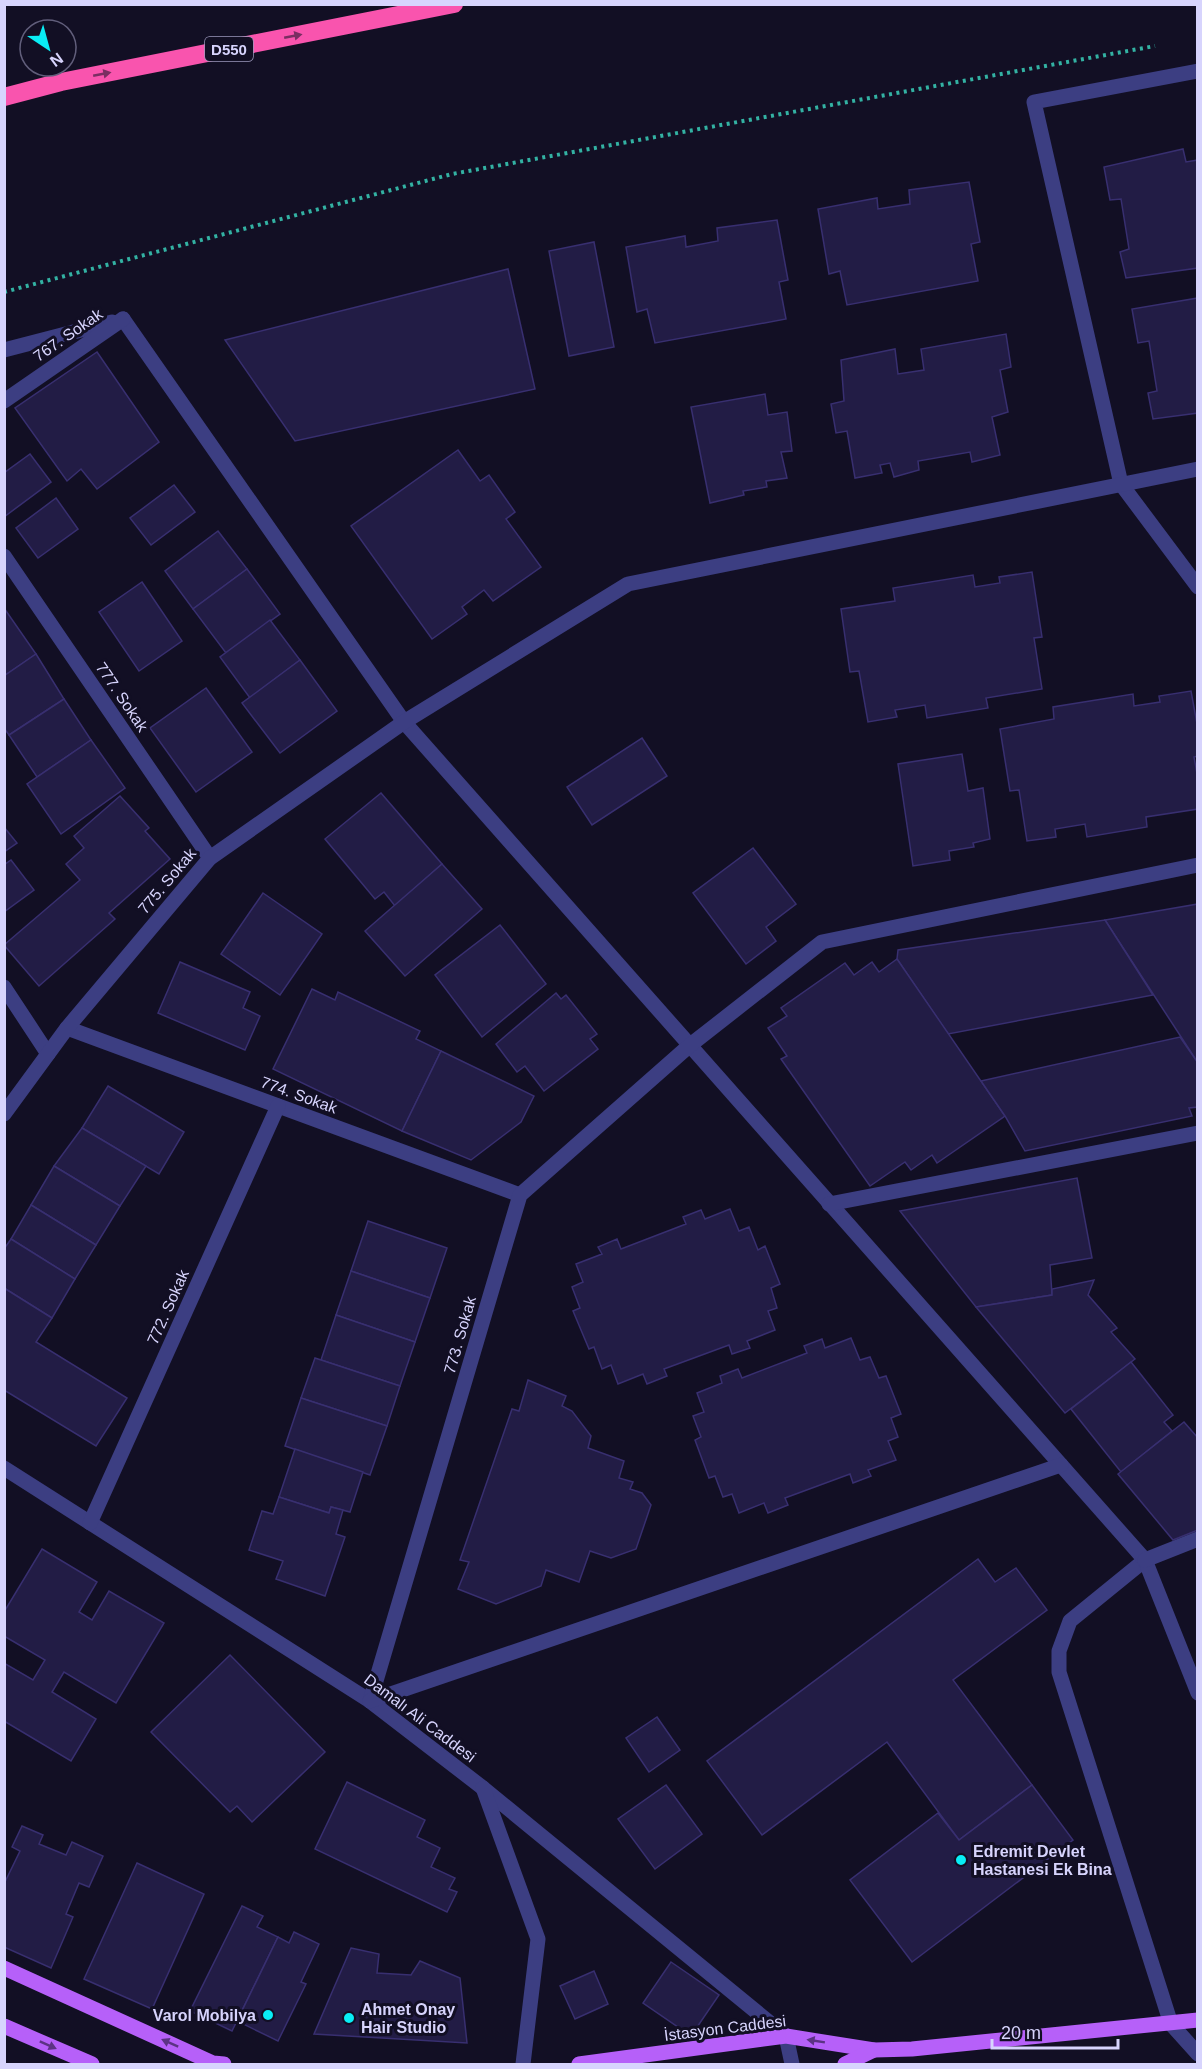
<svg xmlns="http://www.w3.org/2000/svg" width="1202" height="2069" font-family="Arial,sans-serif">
	<rect width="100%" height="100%" fill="#120f24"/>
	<g fill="#221c45" stroke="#382f70" stroke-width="1.5">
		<path d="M1183,149L1186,162L1198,160V268L1126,278L1120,252L1129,249L1121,199L1110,200L1104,167Z"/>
		<path d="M969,182L980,242L971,244L978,281L847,305L840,271L829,274L818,209L877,198L878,209L910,204L909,190Z"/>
		<path d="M777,220L788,280L779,282L786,319L655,343L647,309L637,312L626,247L685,236L686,247L718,241L717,228Z"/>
		<path d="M594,242L614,347L569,356L549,251Z"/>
		<path d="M508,269L535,389L295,441L225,340Z"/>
		<path d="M1198,298V413L1153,419L1148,393L1157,391L1149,341L1138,343L1132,309Z"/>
		<path d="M1006,334L1011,367L1000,370L1008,412L992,417L1000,455L972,462L970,452L918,461L919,470L894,477L890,463L880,465L882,473L855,478L847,431L836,433L831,404L844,401L841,360L895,349L898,374L924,370L921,349Z"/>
		<path d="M97,352L159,442L97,489L81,469L67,481L15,408Z"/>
		<path d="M765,394L768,415L787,412L792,451L781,452L787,478L766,481L767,487L743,491L744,495L710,503L691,407Z"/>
		<path d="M458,450L480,481L489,475L515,512L506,519L541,567L493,601L484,590L462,607L467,614L432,639L351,526Z"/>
		<path d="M30,454L51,482L4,517V473Z"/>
		<path d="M174,485L195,512L151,545L130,518Z"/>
		<path d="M56,498L78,529L38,558L16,528Z"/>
		<path d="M218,531L247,569L193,609L165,571Z"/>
		<path d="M247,569L280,614L226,653L193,609Z"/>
		<path d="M1032,572L1042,637L1034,638L1042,689L986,698L988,708L927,718L925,705L895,710L897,717L868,722L859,671L850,672L841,609L895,601L893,588L973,575L975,587L1000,583L999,577Z"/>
		<path d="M142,582L182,641L139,671L99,612Z"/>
		<path d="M4,608L36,654L4,676Z"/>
		<path d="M270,620L300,660L250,698L220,657Z"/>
		<path d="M36,654L64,699L9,735L4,728V676Z"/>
		<path d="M300,660L337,711L280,753L242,703Z"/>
		<path d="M206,688L252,752L196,792L150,728Z"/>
		<path d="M1191,691L1198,729V756L1194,757L1198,779V809L1146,817L1147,827L1087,837L1085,824L1055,829L1056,837L1027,841L1019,790L1010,791L1000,729L1054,719L1053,707L1133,694L1134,706L1160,702L1159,696Z"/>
		<path d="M64,699L91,740L37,777L9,735Z"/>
		<path d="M642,738L667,776L592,825L567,787Z"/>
		<path d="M91,740L125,788L61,834L27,784Z"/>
		<path d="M962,754L968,791L983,788L990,839L973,843L974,847L949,851L950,860L913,866L898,764Z"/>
		<path d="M381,793L442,864L395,906L384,892L375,899L325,839Z"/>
		<path d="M120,796L149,828L145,831L170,859L109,913L115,919L39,986L4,945L80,880L66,864L84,848L74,836Z"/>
		<path d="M4,827L17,843L4,852Z"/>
		<path d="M753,848L796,904L766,927L776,941L746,964L693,893Z"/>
		<path d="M11,860L34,890L4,912V865Z"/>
		<path d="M442,864L482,909L405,976L365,931Z"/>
		<path d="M263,893L322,934L280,995L221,954Z"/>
		<path d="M1198,904V1063L1105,920Z"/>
		<path d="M1105,920L1153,995L948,1034L897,959L898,950Z"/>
		<path d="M500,925L546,984L482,1037L435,975Z"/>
		<path d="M897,959L1005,1116L937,1163L932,1155L911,1170L905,1162L870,1186L781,1059L787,1056L768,1028L787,1016L781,1008L845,963L854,975L872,962L879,972Z"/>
		<path d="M180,962L250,992L243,1008L260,1016L245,1050L158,1013Z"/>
		<path d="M312,989L335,1000L338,992L420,1031L416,1039L441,1051L402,1131L273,1069Z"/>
		<path d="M556,993L561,999L566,995L597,1034L590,1039L598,1049L544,1091L525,1066L517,1072L496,1044Z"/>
		<path d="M1180,1037L1198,1063V1107L1189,1108L1192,1116L1025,1151L1005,1116L981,1081Z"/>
		<path d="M441,1051L534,1096L521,1122L471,1160L402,1131Z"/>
		<path d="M108,1086L184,1132L159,1174L82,1128Z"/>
		<path d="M82,1128L146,1166L120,1206L54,1166Z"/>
		<path d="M54,1166L120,1206L96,1245L31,1205Z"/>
		<path d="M1077,1178L1092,1258L1050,1265L1052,1295L976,1307L900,1211Z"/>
		<path d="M31,1205L96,1245L75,1279L11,1239Z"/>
		<path d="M730,1209L739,1231L749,1227L758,1250L765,1246L780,1284L771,1288L777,1308L768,1311L775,1330L747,1341L750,1348L732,1354L729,1345L664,1369L667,1376L647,1384L643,1374L618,1384L611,1365L602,1369L594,1347L589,1349L573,1311L580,1308L572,1287L583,1282L576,1264L602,1254L598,1247L617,1239L621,1249L686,1224L683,1217L701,1210L705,1219Z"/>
		<path d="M368,1221L447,1248L430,1298L351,1271Z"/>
		<path d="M11,1239L75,1279L52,1318L4,1288V1249Z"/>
		<path d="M351,1271L430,1298L415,1342L336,1315Z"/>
		<path d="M1094,1280L1088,1295L1117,1328L1111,1332L1135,1359L1065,1413L976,1307L1052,1295V1289Z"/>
		<path d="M4,1288L52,1318L36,1342L127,1398L96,1446L4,1390Z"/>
		<path d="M336,1315L415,1342L400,1386L321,1360Z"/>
		<path d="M851,1338L860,1360L870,1357L879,1378L886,1376L901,1414L891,1418L898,1437L888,1441L896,1460L868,1470L871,1476L853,1483L850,1474L785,1498L788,1505L768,1513L764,1503L739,1513L732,1494L723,1497L715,1476L709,1478L695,1440L701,1437L693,1416L704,1412L697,1393L722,1383L720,1376L738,1369L742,1378L807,1353L804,1346L822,1339L825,1348Z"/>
		<path d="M315,1358L400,1386L387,1426L301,1398Z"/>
		<path d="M1131,1362L1173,1415L1164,1422L1172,1431L1121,1472L1071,1409Z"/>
		<path d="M528,1380L566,1396L562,1406L572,1411L591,1436L588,1448L624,1461L619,1478L633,1482L630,1489L642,1493L651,1505L636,1549L611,1558L590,1551L579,1582L546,1570L541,1586L496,1604L458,1589L469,1562L460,1560L512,1409L519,1411Z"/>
		<path d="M301,1398L387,1426L370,1475L285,1446Z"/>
		<path d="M1184,1422L1198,1438V1530L1173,1540L1118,1474Z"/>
		<path d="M295,1449L363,1472L350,1512L331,1507L329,1513L279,1497Z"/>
		<path d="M279,1497L329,1513L331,1507L343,1510L336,1534L345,1537L325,1596L276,1579L283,1561L249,1550L262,1511L273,1514Z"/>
		<path d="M42,1549L97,1582L79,1612L92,1620L109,1591L164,1623L116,1703L64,1672L52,1692L96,1719L71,1761L4,1721V1663L33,1680L45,1660L4,1636V1612Z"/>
		<path d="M978,1559L995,1582L1016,1568L1047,1610L953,1680L1032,1785L959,1840L887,1742L762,1835L707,1761Z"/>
		<path d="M230,1655L325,1752L252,1822L237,1806L230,1812L151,1732Z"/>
		<path d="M657,1717L680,1750L649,1772L626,1738Z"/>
		<path d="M347,1782L425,1820L417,1837L440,1848L431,1867L455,1878L449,1889L457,1892L447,1912L315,1849Z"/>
		<path d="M666,1785L702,1834L655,1869L618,1819Z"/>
		<path d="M1032,1785L1073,1840L912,1962L850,1880L938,1813L959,1840Z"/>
		<path d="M22,1826L43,1835L39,1844L66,1855L72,1842L103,1856L89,1887L79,1883L66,1914L73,1917L51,1968L4,1947V1884L20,1851L12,1847Z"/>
		<path d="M137,1863L204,1894L152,2009L84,1979Z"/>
		<path d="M242,1906L263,1916L257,1927L278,1937L232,2031L190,2011Z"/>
		<path d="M294,1932L319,1944L301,1982L306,1984L278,2041L237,2021L278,1937L289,1943Z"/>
		<path d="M351,1948L379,1954L377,1973L411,1975L420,1961L460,1978L467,2043L314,2034Z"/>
		<path d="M671,1962L719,1995L691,2036L643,2003Z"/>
		<path d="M594,1971L608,2004L575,2019L560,1986Z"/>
	</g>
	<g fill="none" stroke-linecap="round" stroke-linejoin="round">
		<path stroke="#33b2a3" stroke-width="4" stroke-dasharray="3 4.5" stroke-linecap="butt" d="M4,292L452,174L1155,46"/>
		<path stroke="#3c3e82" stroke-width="15" d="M1145,1560L1070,1621L1059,1651V1672L1171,2024"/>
		<g stroke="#3c3e82" stroke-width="15">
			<path d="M1198,71L1034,102L1121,484L1198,587"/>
			<path d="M123,319L404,722L1145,1560L1198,1693"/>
			<path d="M4,350L112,322"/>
			<path d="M4,401L123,319"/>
			<path d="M4,556L210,858"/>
			<path d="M4,987L48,1054"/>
			<path d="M67,1028L520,1195"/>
			<path d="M4,1114L67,1028L210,858L404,722L628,584L1198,469"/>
			<path d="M829,1204L1198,1133"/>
			<path d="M4,1468L370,1701L483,1788L786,2036L792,2064"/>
			<path d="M90,1523L278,1106"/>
			<path d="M1145,1560L1198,1539"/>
			<path d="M370,1701L520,1195L689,1046L822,942L1198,865"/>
			<path d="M370,1701L1061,1465"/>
			<path d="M483,1788L538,1939L523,2064"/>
			<path d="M1171,2024L1198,2054"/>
		</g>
		<g stroke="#b660f9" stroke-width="15">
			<path d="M4,1968L213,2063L224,2064"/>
			<path d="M4,2026L92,2064"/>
			<path d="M579,2064L786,2036L874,2050L912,2049L1198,2020"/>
			<path d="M845,2064L874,2050"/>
		</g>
		<path stroke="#f954ae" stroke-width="18" d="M4,97L61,82L454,4"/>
	</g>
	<defs><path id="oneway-solid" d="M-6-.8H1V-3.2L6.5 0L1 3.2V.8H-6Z" transform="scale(1.5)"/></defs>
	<g fill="#7a2e62">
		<use href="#oneway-solid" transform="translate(293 36) rotate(-11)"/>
		<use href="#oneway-solid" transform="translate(102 74) rotate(-11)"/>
	</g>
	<g fill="#5c3384">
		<use href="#oneway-solid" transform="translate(816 2041) rotate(-171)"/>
		<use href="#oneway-solid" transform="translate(170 2043) rotate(-156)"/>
		<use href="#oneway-solid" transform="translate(48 2045) rotate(24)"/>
	</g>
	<g fill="#09edf5" stroke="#120f24" stroke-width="2">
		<circle cx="961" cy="1860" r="6"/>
		<circle cx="268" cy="2015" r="6"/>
		<circle cx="349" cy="2018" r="6"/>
	</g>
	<g text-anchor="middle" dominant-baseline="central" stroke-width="6" stroke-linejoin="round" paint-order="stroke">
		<rect fill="#120f24" stroke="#9c99bc" stroke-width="1.5" x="205" y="37" width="48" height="24" rx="4.5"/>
		<g font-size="15" font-weight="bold" fill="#d7d4fd">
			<text x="229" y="49">D550</text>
		</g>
		<g font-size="16" fill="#d7d4fd" stroke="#120f24">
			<text transform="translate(68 335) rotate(-35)">767. Sokak</text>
			<text transform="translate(122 697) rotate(56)">777. Sokak</text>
			<text transform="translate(167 881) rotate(-50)">775. Sokak</text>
			<text transform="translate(299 1095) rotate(20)">774. Sokak</text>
			<text transform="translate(168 1307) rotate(-66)">772. Sokak</text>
			<text transform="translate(460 1335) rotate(-74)">773. Sokak</text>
			<text transform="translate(420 1718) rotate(37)">Damalı Ali Caddesi</text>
			<text transform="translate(725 2028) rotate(-7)">İstasyon Caddesi</text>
		</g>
		<g font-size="16" font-weight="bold" fill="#d7d4fd" stroke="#120f24" text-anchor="start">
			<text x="973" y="1851">Edremit Devlet<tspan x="973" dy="18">Hastanesi Ek Bina</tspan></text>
			<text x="361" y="2009">Ahmet Onay<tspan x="361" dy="18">Hair Studio</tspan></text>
			<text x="256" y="2015" text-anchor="end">Varol Mobilya</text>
		</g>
	</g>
	<rect width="1202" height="2069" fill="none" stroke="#d7d4fd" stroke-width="12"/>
	<g transform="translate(48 48) rotate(144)"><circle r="28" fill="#120f24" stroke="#615e7b" stroke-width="1.5"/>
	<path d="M0-4.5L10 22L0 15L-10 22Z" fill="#09edf5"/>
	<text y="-9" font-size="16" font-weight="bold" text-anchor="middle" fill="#d7d4fd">N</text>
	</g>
	<path d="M992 2039v9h126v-9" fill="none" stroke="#d7d4fd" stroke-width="3"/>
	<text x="1001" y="2039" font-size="18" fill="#d7d4fd" stroke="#120f24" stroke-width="4.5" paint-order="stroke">20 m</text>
</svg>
